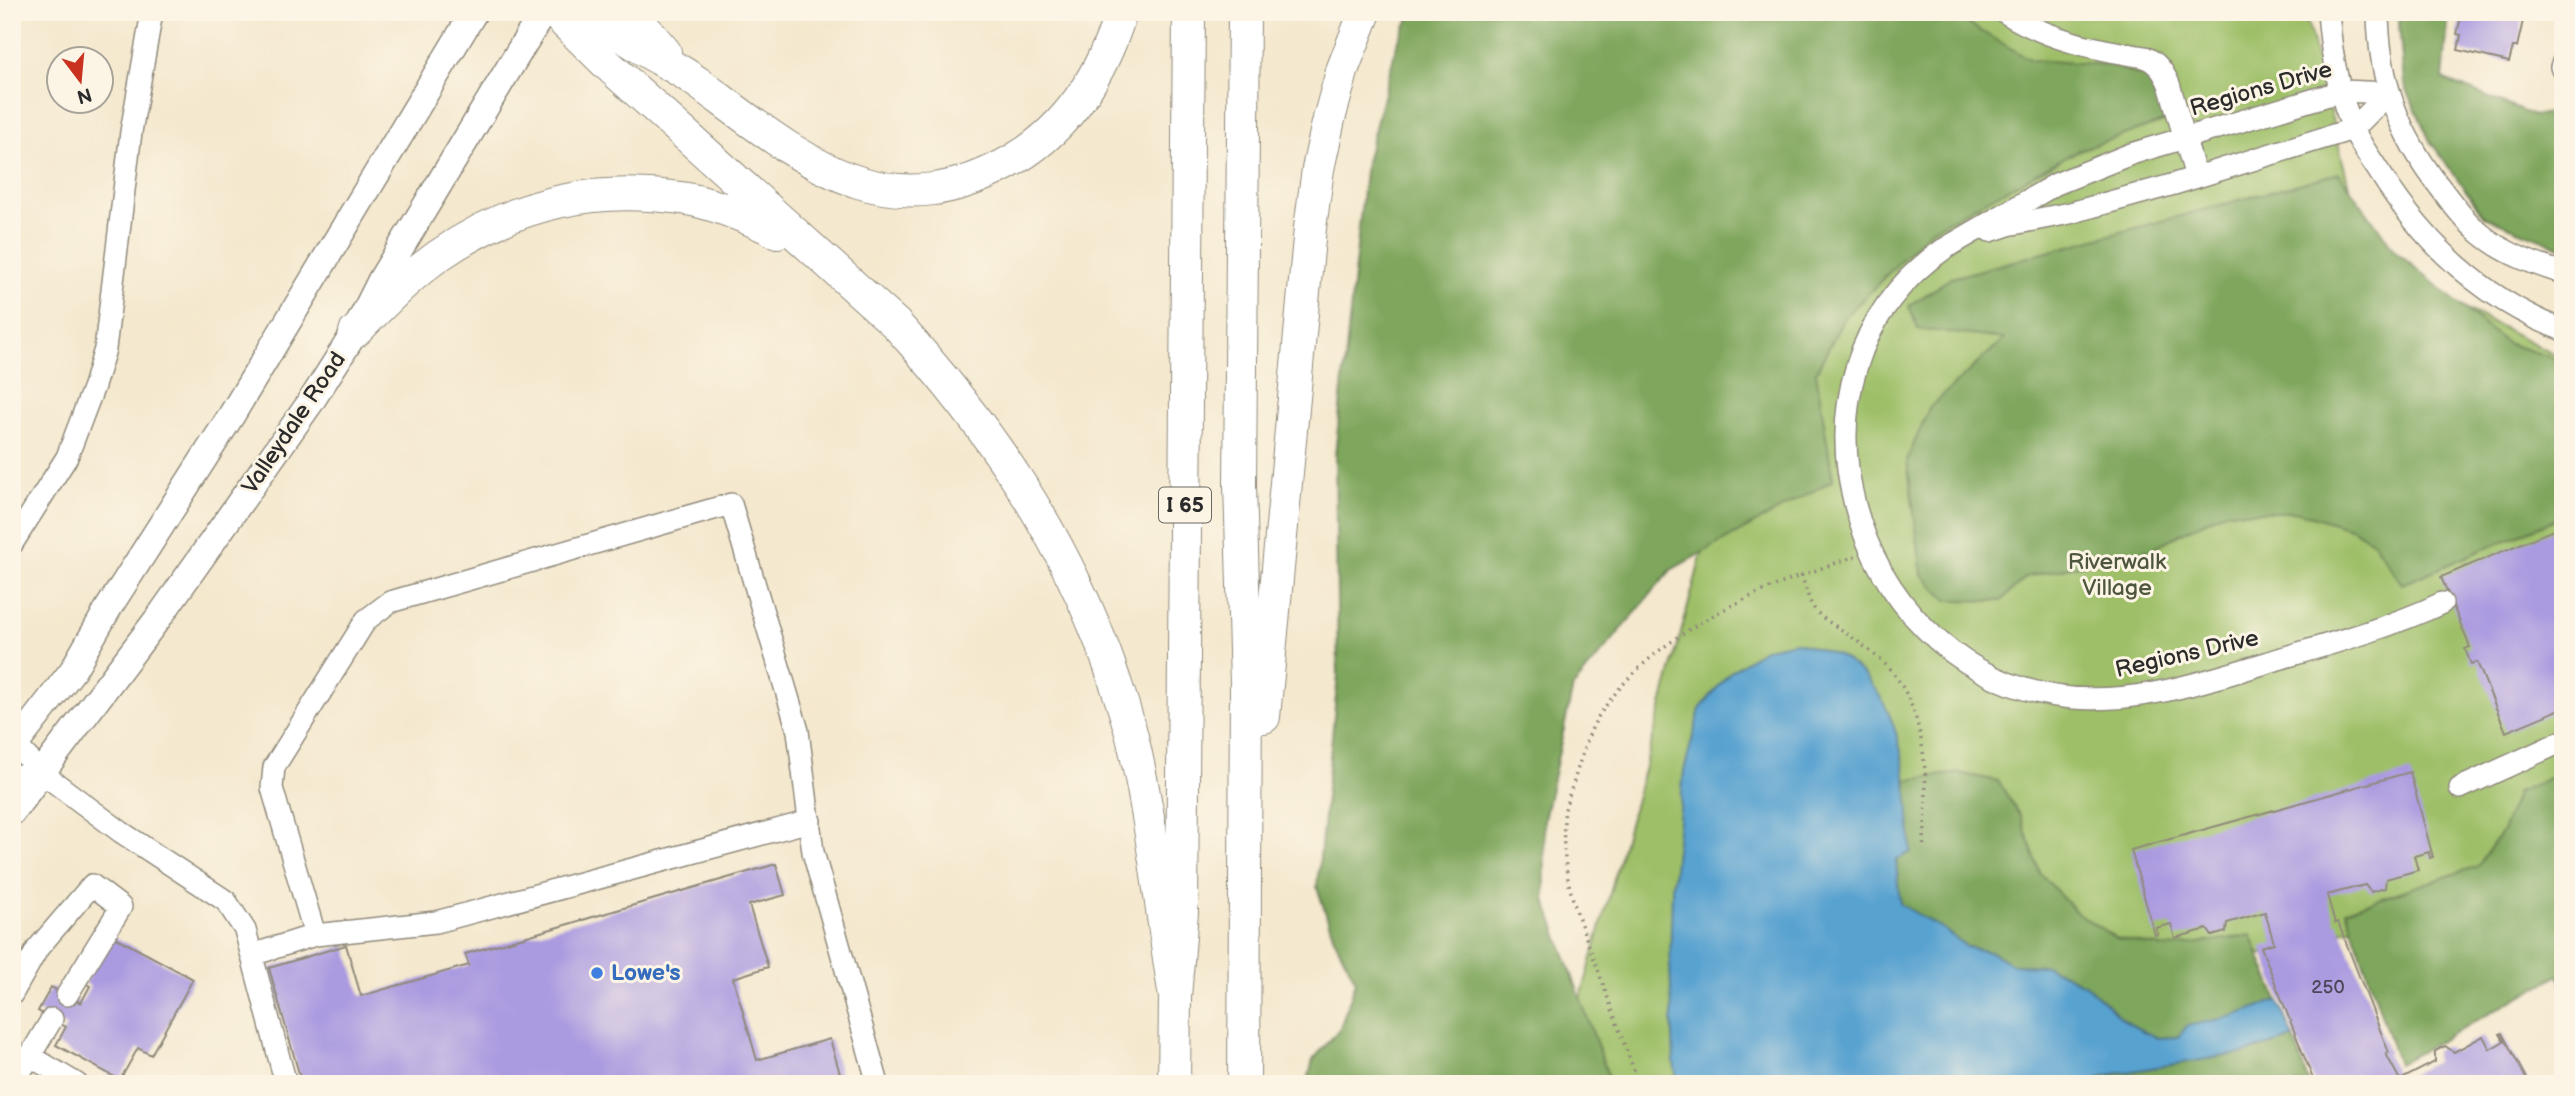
<svg xmlns="http://www.w3.org/2000/svg" width="2575" height="1096" font-family="'Balsamiq Sans',sans-serif">
	<rect width="100%" height="100%" fill="#fcf5e5"/>
	<filter id="ink" filterUnits="userSpaceOnUse"><feTurbulence type="fractalNoise" baseFrequency=".0143" numOctaves="2"/><feDisplacementMap in="SourceGraphic" scale="14" xChannelSelector="R" yChannelSelector="G"/><feConvolveMatrix kernelMatrix="1 2 1 2 8 2 1 2 1" color-interpolation-filters="sRGB"/></filter>
	<filter id="wash" filterUnits="userSpaceOnUse"><feTurbulence type="fractalNoise" baseFrequency=".00686" numOctaves="4" result="noise"/><feDisplacementMap in="SourceGraphic" scale="28" xChannelSelector="R" yChannelSelector="G"/><feGaussianBlur stdDeviation="1.57" result="paint"/><feColorMatrix in="noise" values="0 0 0 0 0 0 0 0 0 0 0 0 0 0 0 0 0 1.4 0 .05"/><feComposite in="paint" operator="in"/></filter>
	<g filter="url(#wash)">
		<rect width="100%" height="100%" fill="#f4e8ce"/>
		<path fill="#9ebf68" stroke="#64754a" stroke-width="2" d="M1842,12H2305L2367,257L2563,359V865L1825,1084H1557L1662,705L1838,36Z"/>
		<g fill="#7ea65c" stroke="#546844" stroke-width="2">
			<path d="M1412,12H1948L2031,60L2111,65L2155,81L2166,121L2079,150L1931,230L1844,318L1816,372L1833,480L1671,570L1573,687L1544,820L1545,899L1611,1084H1307L1313,1060L1340,1028L1356,981L1334,938L1317,887L1338,676L1335,455L1366,162L1397,44Z"/>
			<path d="M2398,12H2449L2443,79L2534,116L2563,110V248L2485,217L2430,141L2404,83Z"/>
			<path d="M2339,173L2395,251L2506,343L2563,361V516L2402,584L2373,542L2353,529L2299,512H2223L2149,550L2026,577L2001,601L1947,600L1922,575L1907,460L1929,408L2004,339L1918,329L1909,306L1951,278Z"/>
			<path d="M2563,772V988L2559,975L2398,1064L2346,910L2478,866L2503,829L2517,792Z"/>
			<path d="M1959,773L1998,781L2021,818L2040,873L2076,912L2116,938L2166,948L2251,935L2278,1000L2178,1037L2157,1038L2127,1023L2086,985L2047,966L2013,965L1993,953L1967,947L1943,929L1900,904L1896,860L1911,852L1906,780Z"/>
			<path d="M2294,1038L2309,1084H2090L2102,1076L2244,1053Z"/>
		</g>
		<path fill="#59a2d0" stroke="#42667e" stroke-width="2" d="M1795,642C1811,647 1832,651 1846,660C1906,701 1908,787 1911,852L1896,860L1900,904L1943,929L1967,947L1993,953L2013,965L2047,966L2086,985L2127,1023L2157,1038L2178,1037L2187,1026L2234,1016L2278,1000L2294,1038L2244,1053L2102,1076L2090,1084H1678L1674,1063L1670,965L1672,888L1684,771L1700,709L1729,673L1766,648Z"/>
		<g id="blocks">
			<g fill="#aa9ae0">
				<path d="M2462,12H2525L2517,47H2513L2509,62L2458,50L2461,35L2457,34Z"/>
				<path d="M2563,526V708L2506,732L2477,662L2471,664L2465,649L2470,647L2441,577Z"/>
				<path d="M2410,772L2433,857L2430,858L2429,852L2414,856L2418,870L2386,879L2385,888L2371,892L2365,885L2327,895L2335,923L2338,922L2389,1053L2386,1054L2400,1080L2435,1062V1051L2445,1046L2454,1052L2483,1036L2490,1049L2504,1041L2500,1034L2502,1033L2529,1084H2330L2329,1082L2315,1084L2261,947L2274,943L2265,912L2227,923L2226,932L2212,936L2207,929L2175,938L2171,924L2156,928L2158,934L2155,935L2131,850Z"/>
				<path d="M776,864L785,895L749,905L768,967L733,978L757,1060L830,1039L843,1084H302L269,968L346,945L361,996L469,965L465,954Z"/>
				<path d="M111,935L193,979L151,1055L138,1048L120,1080L56,1045L66,1027L38,1011L51,987L81,1003L90,986L85,983Z"/>
			</g>
		</g>
	</g>
	<g filter="url(#ink)">
		<use href="#blocks" fill-opacity="0" stroke="#908a7c" stroke-width="2"/>
		<g fill="none" stroke-linecap="round" stroke-linejoin="round">
			<g stroke="#908a7c" stroke-width="24">
				<g id="minor">
					<path d="M2004,12C2048,40 2094,49 2145,57C2158,63 2163,71 2169,84L2196,177"/>
					<path d="M2328,12C2331,52 2338,95 2355,132C2361,146 2371,159 2380,173C2424,243 2484,300 2563,330"/>
					<path d="M2378,12C2379,83 2399,135 2442,190C2454,206 2466,222 2481,234C2505,254 2534,264 2563,273"/>
					<path d="M2561,67L2563,62"/>
					<path d="M2389,93L2342,91L2131,154L2056,184L1944,249C1765,371 1849,662 2055,696C2132,708 2209,680 2282,658C2337,642 2391,627 2442,603"/>
					<path d="M1990,231L2008,225L2070,213L2171,185L2353,129L2389,93"/>
					<path d="M12,544L67,457L94,386L105,349L131,132L152,12"/>
					<path d="M12,741L42,773L121,832L226,901L245,930L286,1084"/>
					<path d="M12,776L42,773"/>
					<path d="M2460,788L2563,741"/>
					<path d="M315,935L436,922L810,821"/>
					<path d="M252,955L315,935L272,788L274,767L366,620L390,602L731,504L798,731L813,852L878,1084"/>
					<path d="M12,994L38,948L92,885L121,907L67,995"/>
					<path d="M30,1056L77,1084"/>
					<path d="M13,1084L52,1019"/>
				</g>
			</g>
			<g stroke="#908a7c" stroke-width="29">
				<g id="major">
					<path d="M12,749L73,670L109,607L231,416L474,12"/>
					<path d="M12,812L162,613L310,403L355,332L381,280L543,12"/>
				</g>
			</g>
			<g stroke="#908a7c" stroke-width="34">
				<g id="highway">
					<path d="M554,12L608,65L896,324C989,427 1062,533 1109,664C1118,691 1128,717 1134,745C1153,828 1161,913 1175,997"/>
					<path d="M591,12C606,24 622,36 638,46C657,59 678,68 697,82C800,157 884,236 1015,159C1069,127 1103,72 1121,12"/>
					<path d="M636,12L642,25L665,52"/>
					<path d="M355,332C381,306 407,278 438,256C501,212 572,190 649,195C665,196 681,197 697,201C725,208 751,219 777,232"/>
					<path d="M1264,717L1310,228L1318,169L1329,119L1343,68L1365,12"/>
					<path d="M1174,1084L1175,997L1182,912L1189,12"/>
					<path d="M1244,1084L1246,683L1240,485L1244,12"/>
				</g>
			</g>
			<g stroke="#908a7c" stroke-width="3.5" stroke-dasharray="2 5" stroke-linecap="butt">
				<path d="M1801,575C1805,585 1807,596 1812,605C1819,618 1833,624 1845,632C1858,641 1871,652 1883,662C1930,706 1929,792 1923,850"/>
				<path d="M1639,1084C1624,1044 1610,1004 1596,964C1586,938 1575,911 1569,884C1564,861 1562,832 1565,810C1567,798 1573,786 1576,774C1583,752 1589,729 1602,711C1661,626 1763,588 1856,556"/>
			</g>
			<use href="#minor" stroke="#fff" stroke-width="21"/>
			<use href="#major" stroke="#fff" stroke-width="26"/>
			<use href="#highway" stroke="#fff" stroke-width="32"/>
		</g>
	</g>
	<circle fill="#3f7fe0" stroke="#fcf5e5" stroke-width="2.5" cx="597" cy="973" r="7"/>
	<g text-anchor="middle" dominant-baseline="central" stroke-width="6" stroke-linejoin="round" paint-order="stroke">
		<g font-size="19" fill="#4b4758">
			<text x="2328" y="987">250</text>
		</g>
		<rect fill="#fcf5e5" stroke="#6a6863" stroke-width="2" x="1159" y="487.5" width="52" height="35" rx="5"/>
		<g font-size="21" font-weight="bold" fill="#2b2b2b">
			<text x="1185" y="505">I 65</text>
		</g>
		<g font-size="23" fill="#2b2b2b" stroke="#fcf5e5">
			<text transform="translate(2261 89) rotate(-16)">Regions Drive</text>
			<text transform="translate(294 423) rotate(-56)">Valleydale Road</text>
			<text transform="translate(2187 654) rotate(-13)">Regions Drive</text>
		</g>
		<g font-size="23" fill="#4e573d" stroke="#fcf5e5">
			<text x="2117" y="562">Riverwalk<tspan x="2117" dy="26">Village</tspan></text>
		</g>
		<g font-size="23" font-weight="bold" fill="#366cbe" stroke="#fcf5e5" text-anchor="start">
			<text x="611" y="973">Lowe's</text>
		</g>
	</g>
	<rect width="2575" height="1096" fill="none" stroke="#fcf5e5" stroke-width="42"/>
	<g transform="translate(80 80) rotate(164)"><circle r="33" fill="#fcf5e5" stroke="#a8a49b" stroke-width="2"/>
	<path d="M0-5L12 26L0 18L-12 26Z" fill="#c8321e"/>
	<text y="-10" font-size="19" font-weight="bold" text-anchor="middle" fill="#2b2b2b">N</text>
	</g>
</svg>
